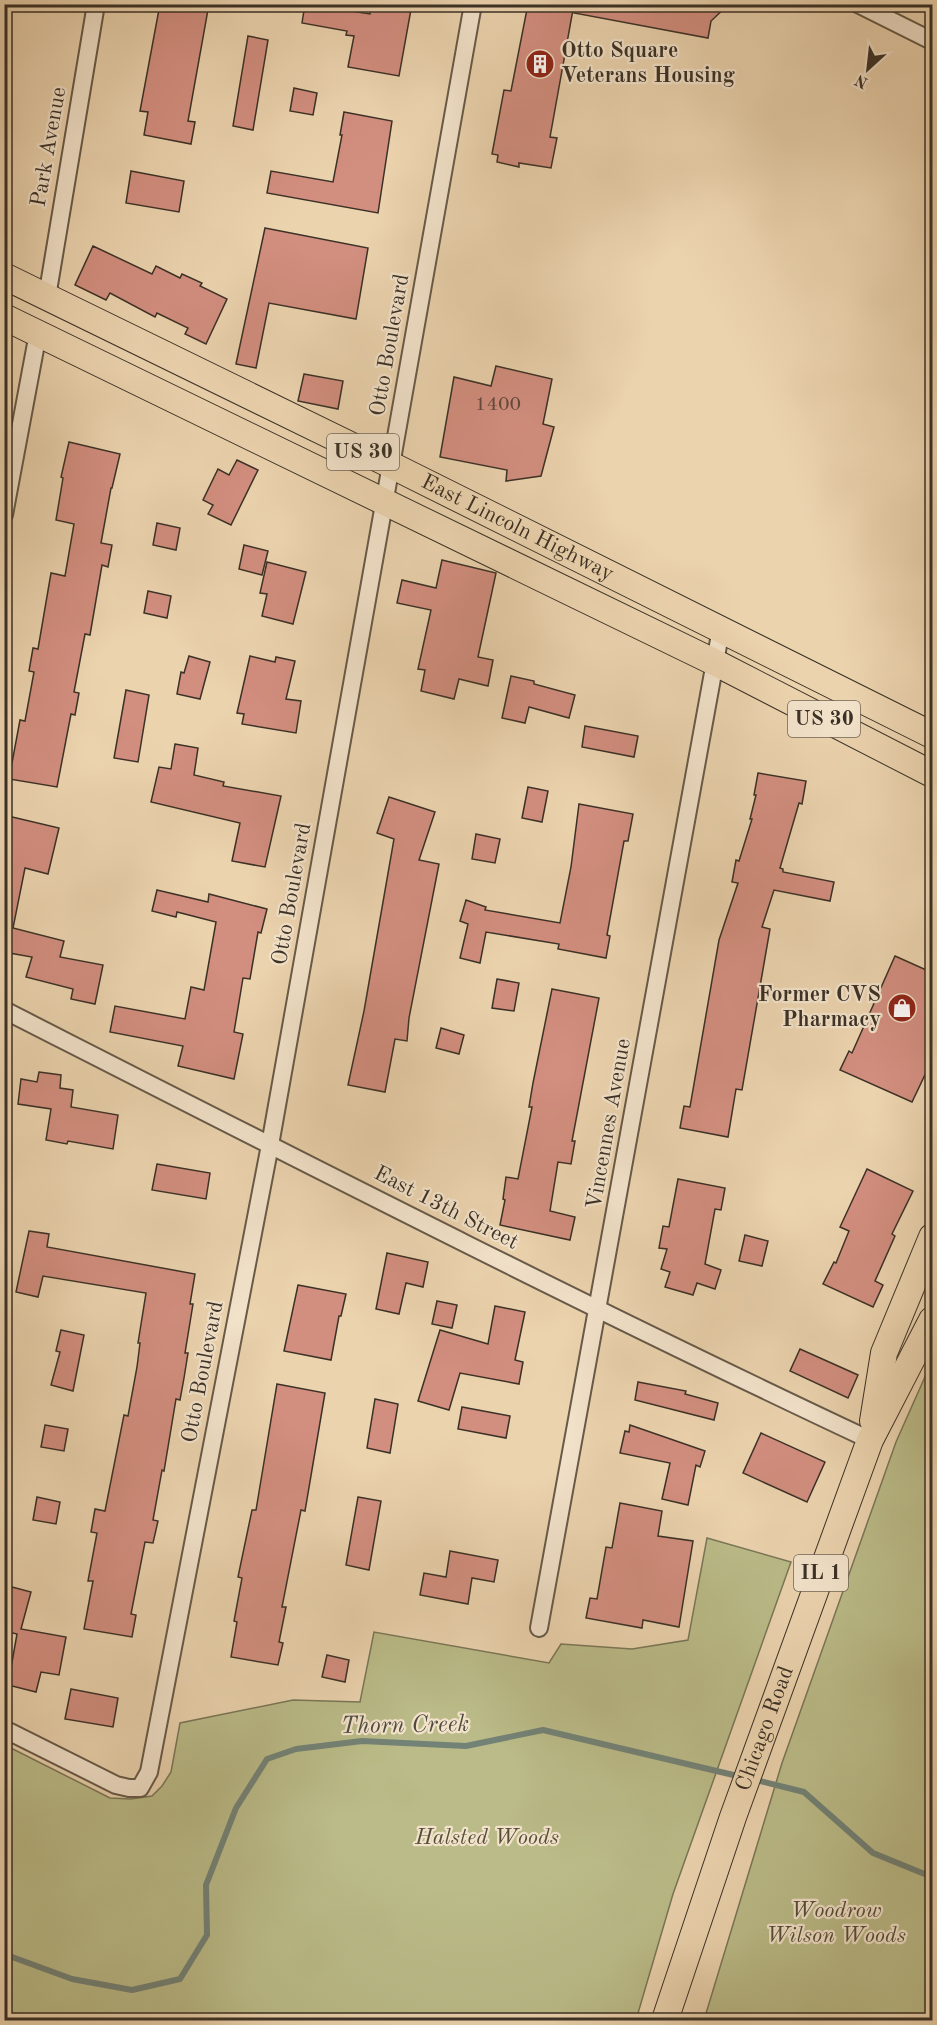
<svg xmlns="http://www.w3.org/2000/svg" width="937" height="2025" font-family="'Old Standard TT',serif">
	<rect width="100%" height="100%" fill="#ebd3ae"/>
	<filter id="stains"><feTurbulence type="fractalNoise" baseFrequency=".00333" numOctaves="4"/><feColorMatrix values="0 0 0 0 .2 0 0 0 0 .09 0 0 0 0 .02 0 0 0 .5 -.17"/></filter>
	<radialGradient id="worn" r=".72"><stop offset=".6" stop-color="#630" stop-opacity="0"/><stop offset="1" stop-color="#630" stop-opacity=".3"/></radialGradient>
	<g fill="#babb88" stroke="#7a7657" stroke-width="1.5">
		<path d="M932,1361V2020H704L782,1763L896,1442Z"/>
		<path d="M707,1538L791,1562L673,1894L636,2020H5V1745L110,1798L131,1799L152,1796L162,1786L171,1772L180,1723L293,1700L360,1702L374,1632L549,1663L561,1644L632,1649L688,1640Z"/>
	</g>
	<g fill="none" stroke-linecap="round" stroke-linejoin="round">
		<g stroke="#738276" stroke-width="6">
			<path d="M752,1779L804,1792L873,1853L932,1877"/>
			<path d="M4,1954L72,1979L132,1990L180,1979L207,1935L206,1885L236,1808L267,1759L296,1749L362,1741L466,1746L543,1730L742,1777"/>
		</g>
	</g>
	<g fill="#d28e7f" stroke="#3b3126" stroke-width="1.5">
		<path d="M160,4H209L188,121L195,122L191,144L144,135L148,112L140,111Z"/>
		<path d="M305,4L370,14L371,4H412L399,76L348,67L354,36L346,35L347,31L302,23Z"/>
		<path d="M528,4H574L550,137L557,138L551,168L519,163V167L497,162L498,155L492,154L504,90L511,91Z"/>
		<path d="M574,4H729L711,21L708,38L574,13Z"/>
		<path d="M248,36L268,40L253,130L233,126Z"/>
		<path d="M294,88L317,93L313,115L290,111Z"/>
		<path d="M344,112L392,121L378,213L267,193L271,171L333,182L342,135H340Z"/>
		<path d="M131,171L184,181L179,212L126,203Z"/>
		<path d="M265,228L368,248L356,319L269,303L256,368L236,364Z"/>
		<path d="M93,246L152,274L156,266L180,278L182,274L202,283L200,286L227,299L206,344L185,334L188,328L157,313L155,317L110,293L106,300L75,285Z"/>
		<path d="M496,366L552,379L543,424L554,427L541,476L506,481L507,470L440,457L454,377L491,386Z"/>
		<path d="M304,374L343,381L338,409L298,401Z"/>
		<path d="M69,442L120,454L112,488H111L101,543L112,545L108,567L102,565L90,635L85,634L74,692L79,693L75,715L71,714L57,787L9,779L20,720L25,721L34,672L29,671L33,648L38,649L51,573L65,576L74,524L56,520L63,478L61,477Z"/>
		<path d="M237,460L258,470L231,525L208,514L213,505L203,500L218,469L229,475Z"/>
		<path d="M157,523L180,528L176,550L153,545Z"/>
		<path d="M244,545L268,551L262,575L239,569Z"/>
		<path d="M442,560L496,573L478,657L493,660L488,686L459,679L454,699L421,691L425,670L418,669L431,610L397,603L402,580L436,588Z"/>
		<path d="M267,562L306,572L293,624L262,616L267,594L260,593Z"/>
		<path d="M148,591L171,596L167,618L144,613Z"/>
		<path d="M189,656L210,662L200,699L177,694L181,672L184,673Z"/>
		<path d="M250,656L275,662L276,657L295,661L286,699L301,701L296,733L242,724L244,714L237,713Z"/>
		<path d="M511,676L534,681V684L575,695L569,718L529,707L525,723L502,718Z"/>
		<path d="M126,690L149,695L138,762L114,758Z"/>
		<path d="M585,726L638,736L634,757L582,747Z"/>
		<path d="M175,744L198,748L194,775L224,782L223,786L281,796L265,867L232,861L240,823L151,802L159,767L171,769Z"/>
		<path d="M758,773L806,781L802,804L799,803L780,868L783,869V872L834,882L830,901L774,890L762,927L770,929L742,1090L736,1089L728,1137L680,1128L684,1106L690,1107L719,940L738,883L732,882L736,860L739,861L752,819H750L756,795H754Z"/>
		<path d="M528,787L548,791L542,822L522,818Z"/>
		<path d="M389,797L435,812L419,860L439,864L409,1018L407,1041L395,1039L385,1092L348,1085L364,1011L394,839L377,833Z"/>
		<path d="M579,804L633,814L628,841H624L607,935L610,936L606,958L558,949L559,944L486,932L480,963L460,958L468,924L460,921L466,900L486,907L485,910L560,923L571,867Z"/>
		<path d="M8,816L59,828L48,874L25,868L13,928L64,941L60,957L103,965L95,1004L71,999L73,989L26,977L32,957L4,952V830Z"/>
		<path d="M476,834L500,839L495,863L472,859Z"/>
		<path d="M157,890L208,902L209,894L267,909L261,933L258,932L250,979L243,978L234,1032L243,1034L234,1079L178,1066L183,1046L110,1032L115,1006L185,1019L191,987L204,990L216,922L177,912L176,917L152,911Z"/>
		<path d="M895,956L933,973V1058L912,1102L840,1070L849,1051L852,1053Z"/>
		<path d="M497,979L519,983L514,1011L492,1008Z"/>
		<path d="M552,989L599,998L572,1141H575L571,1164L558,1162L550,1211L575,1217L570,1240L500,1225L505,1200L503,1199L506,1177L518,1179L532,1107H529L533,1083Z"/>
		<path d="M441,1028L464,1035L459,1054L436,1048Z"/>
		<path d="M39,1072L61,1075L60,1088L73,1090L71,1107L118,1115L113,1149L68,1141L67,1144L46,1140L51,1109L18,1104L21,1079L37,1082Z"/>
		<path d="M157,1164L210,1173L206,1199L152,1190Z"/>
		<path d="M867,1169L913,1191L892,1234L895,1236L875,1281L883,1285L873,1307L823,1284L834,1262L836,1263L849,1231L840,1227Z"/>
		<path d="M678,1179L725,1188L721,1210L715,1209L705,1264L721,1270L715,1289L697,1283L693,1295L665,1287L670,1272L661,1269L667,1249L659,1248L663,1226L669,1227Z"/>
		<path d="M29,1231L49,1234L47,1247L195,1274L190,1304H193L185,1353H188L184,1378L180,1400L176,1399L164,1471L162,1470L153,1520L158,1521L153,1543L145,1542L131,1614L136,1615L132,1637L84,1629L93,1581H88L97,1533L91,1532L95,1509L105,1511L124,1415L128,1416L137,1367L140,1343H138L146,1293L43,1276L38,1297L16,1292Z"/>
		<path d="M745,1235L768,1241L762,1266L739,1261Z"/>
		<path d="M387,1253L428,1262L423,1287L406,1283L399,1314L376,1309Z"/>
		<path d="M298,1285L346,1294L341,1316H339L331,1360L284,1351Z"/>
		<path d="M437,1301L457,1305L452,1328L432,1324Z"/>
		<path d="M495,1306L525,1312L515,1360L523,1362L519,1384L460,1373L449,1410L418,1401L440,1330L488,1344Z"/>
		<path d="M61,1330L84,1335L73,1391L51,1385L60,1352L56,1351Z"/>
		<path d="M800,1349L858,1375L848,1398L790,1371Z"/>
		<path d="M638,1382L686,1391L685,1394L718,1403L714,1420L635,1400Z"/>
		<path d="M277,1384L325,1393L305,1511L301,1510L282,1607H286L279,1642L283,1643L278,1665L231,1657L237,1622L234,1621L242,1578L238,1577L252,1510H256Z"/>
		<path d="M375,1399L398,1404L390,1453L367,1448Z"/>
		<path d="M462,1407L510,1416L506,1438L458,1429Z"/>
		<path d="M45,1425L68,1429L64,1451L41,1447Z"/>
		<path d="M630,1425L705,1451L700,1467L696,1465L688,1505L662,1499L670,1463L620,1453L625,1431L629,1432Z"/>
		<path d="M761,1433L825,1462L807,1502L743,1473Z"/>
		<path d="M37,1497L60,1502L56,1524L33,1520Z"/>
		<path d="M358,1497L381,1501L369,1570L346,1565Z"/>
		<path d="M620,1503L662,1511L658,1536L693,1541L679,1627L643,1620L642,1628L586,1618L590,1598L597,1599L606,1547L612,1548Z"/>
		<path d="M450,1551L498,1560L494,1582L472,1578L468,1604L420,1595L424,1573L446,1577Z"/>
		<path d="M12,1587L31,1592L21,1629L66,1637L59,1675L41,1672L36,1692L4,1684V1666L11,1668L17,1634L4,1631V1614Z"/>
		<path d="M327,1655L349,1660L345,1682L322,1677Z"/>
		<path d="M71,1689L118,1698L113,1727L65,1719Z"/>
	</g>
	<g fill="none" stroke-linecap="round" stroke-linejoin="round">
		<g stroke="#675a48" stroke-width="20">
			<g id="street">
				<path d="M858,4L932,41"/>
				<path d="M47,297L96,4"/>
				<path d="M4,515L38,333"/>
				<path d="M4,1010C291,1156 578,1303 870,1440"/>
				<path d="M539,1628L721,629"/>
				<path d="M4,1729L116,1785L129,1788H140L149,1772L270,1145L473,4"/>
			</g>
		</g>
		<g stroke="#3b3126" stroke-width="28">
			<g id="primary">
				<path id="s1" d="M4,276L391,465L932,735"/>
				<path d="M4,317L716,663L932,774"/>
				<path d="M873,1421L884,1353L932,1237"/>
				<path id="s2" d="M665,2020L733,1817L870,1440L932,1320"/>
			</g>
		</g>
		<use href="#street" stroke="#f2e2ca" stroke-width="16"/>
		<use href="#primary" stroke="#ebd3ae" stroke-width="26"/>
	</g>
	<defs>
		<g id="building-disc" transform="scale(1.5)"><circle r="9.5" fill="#8f2418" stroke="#f2e2ca"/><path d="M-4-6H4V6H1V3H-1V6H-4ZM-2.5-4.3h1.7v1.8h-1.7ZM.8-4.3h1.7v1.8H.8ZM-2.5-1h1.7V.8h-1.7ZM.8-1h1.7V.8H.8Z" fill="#fff"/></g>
		<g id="shop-disc" transform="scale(1.5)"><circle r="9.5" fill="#8f2418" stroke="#f2e2ca"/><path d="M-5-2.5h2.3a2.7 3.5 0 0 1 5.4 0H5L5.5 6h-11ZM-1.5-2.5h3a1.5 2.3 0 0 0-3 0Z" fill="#fff"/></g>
	</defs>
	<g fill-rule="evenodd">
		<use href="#building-disc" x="540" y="64"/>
		<use href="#shop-disc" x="902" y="1008"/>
	</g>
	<g text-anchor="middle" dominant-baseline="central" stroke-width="4.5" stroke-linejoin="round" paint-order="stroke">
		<g font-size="20" fill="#61483c">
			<text x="498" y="405">1400</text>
		</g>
		<g fill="#f2e2ca" stroke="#726657" stroke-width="1.5">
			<rect x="327" y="434" width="72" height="36" rx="4.5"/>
			<rect x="788" y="701" width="72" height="36" rx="4.5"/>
			<rect x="794" y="1555" width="54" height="36" rx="4.5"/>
		</g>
		<g font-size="21" font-weight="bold" fill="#3b3126">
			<text x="363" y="452">US 30</text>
			<text x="824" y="719">US 30</text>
			<text x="821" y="1573">IL 1</text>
		</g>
		<g font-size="22" font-weight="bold" fill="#3b3126" stroke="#f2e2ca" text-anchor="start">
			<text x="561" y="51">Otto Square<tspan x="561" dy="25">Veterans Housing</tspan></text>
			<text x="881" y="995" text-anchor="end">Former CVS<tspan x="881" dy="25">Pharmacy</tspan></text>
		</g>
		<g font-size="22" fill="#3b3126" stroke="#f2e2ca">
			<text transform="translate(49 147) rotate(-80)">Park Avenue</text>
			<text transform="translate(390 345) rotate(-80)">Otto Boulevard</text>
			<text stroke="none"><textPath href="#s1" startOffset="572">East Lincoln Highway</textPath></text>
			<text transform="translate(292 894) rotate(-80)">Otto Boulevard</text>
			<text transform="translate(609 1124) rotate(-80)">Vincennes Avenue</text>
			<text transform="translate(446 1208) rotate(27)">East 13th Street</text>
			<text transform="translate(203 1372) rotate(-79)">Otto Boulevard</text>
			<text stroke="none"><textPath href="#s2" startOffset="308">Chicago Road</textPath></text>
		</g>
		<g font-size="22" font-style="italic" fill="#544d3a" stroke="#f2e2ca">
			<text x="487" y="1838">Halsted Woods</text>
			<text x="836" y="1911">Woodrow<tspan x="836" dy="25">Wilson Woods</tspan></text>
		</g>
		<g font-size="24" font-style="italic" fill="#4e4c41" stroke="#f2e2ca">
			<text transform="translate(405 1726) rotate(-1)">Thorn Creek</text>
		</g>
	</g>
	<rect width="937" height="2025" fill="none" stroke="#ebd3ae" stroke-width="24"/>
	<rect x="6" y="6" width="925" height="2013" fill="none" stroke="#3b3126" stroke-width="3"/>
	<rect x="12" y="12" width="913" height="2001" fill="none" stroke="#3b3126" stroke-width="1.5"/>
	<g transform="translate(868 69) rotate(207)" stroke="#f2e2ca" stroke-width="4.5" paint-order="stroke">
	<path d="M0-4.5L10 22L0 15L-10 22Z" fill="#3b3126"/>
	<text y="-9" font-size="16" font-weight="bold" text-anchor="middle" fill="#3b3126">N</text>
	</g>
	<rect width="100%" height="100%" filter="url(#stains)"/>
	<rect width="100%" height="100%" fill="url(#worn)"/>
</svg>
